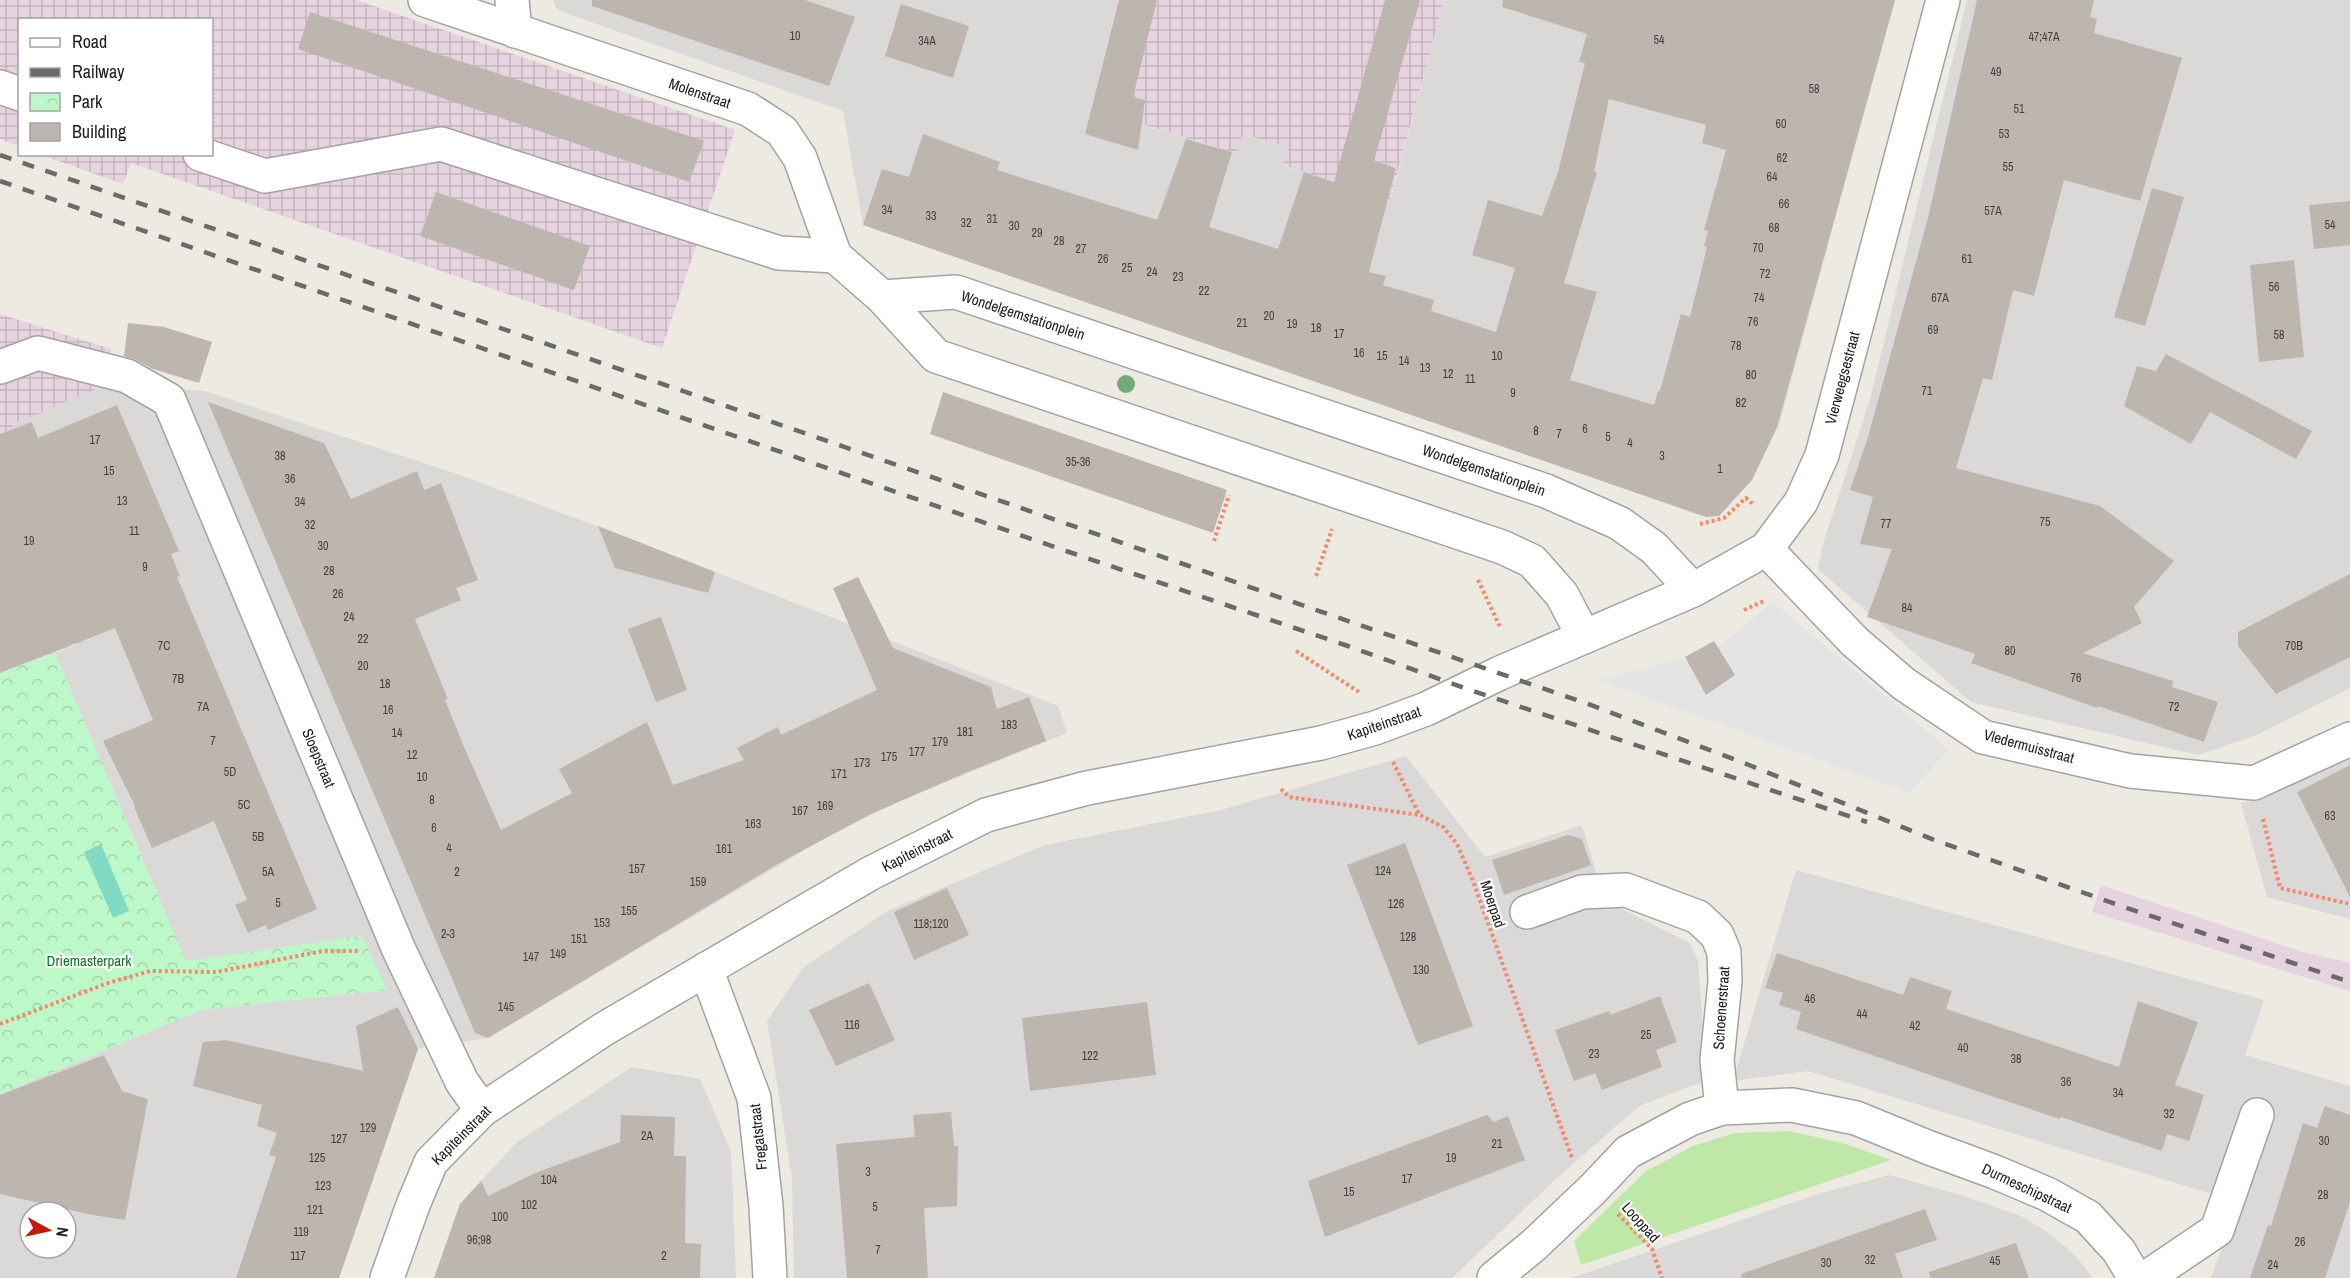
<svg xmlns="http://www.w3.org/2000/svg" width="2350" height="1278" font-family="'Archivo Narrow',sans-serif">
	<defs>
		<pattern id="industrial-grid" width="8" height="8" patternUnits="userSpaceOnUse" patternTransform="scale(1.5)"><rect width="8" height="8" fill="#e6d3e0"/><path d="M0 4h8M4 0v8" fill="none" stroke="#c5b5c0"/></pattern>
		<pattern id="park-crowns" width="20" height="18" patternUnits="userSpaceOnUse" patternTransform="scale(1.5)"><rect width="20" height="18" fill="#bdf8c9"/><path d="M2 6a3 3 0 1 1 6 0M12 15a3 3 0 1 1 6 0" fill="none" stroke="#a2d4ac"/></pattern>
	</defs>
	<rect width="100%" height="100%" fill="#edeae1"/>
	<g fill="#dad9d8" fill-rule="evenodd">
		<path d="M553,0H1118L1096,90L1115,117L1236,153L1242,134L1289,148L1284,166L1391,199L1444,0H1895L1779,425L1752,480L1719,516L1706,517L863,225L843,111L557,10Z"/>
		<path d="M1967,0H2350V688L2257,735L2198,755L1971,702L1818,569L1823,544L1870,399Z"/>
		<path d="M106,385L205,391L460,475L634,540L1058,706L1067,733L895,803L825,838L488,1038L418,1049L339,1278H0V1094L201,1010L386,990L361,936L186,962L55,653L95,637L12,425ZM30,1212H66V1248H30Z"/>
		<path d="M2350,754V919L2267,897L2241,803L2264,798Z"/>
		<path d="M1406,756L1485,857L1582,825L1605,901L1690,943L1698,961L1703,1028L1702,1082L1639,1106L1558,1177L1452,1278H794L792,1178L767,1021L804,967L889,910L1045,845L1221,810Z"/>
		<path d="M1796,870L2264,1000L2245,1055L2350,1086V1278H2211L2238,1202L1808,1071L1733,1081Z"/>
		<path d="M632,1067L700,1079L731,1151L736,1278H434L460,1204L517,1142Z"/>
		<path d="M1890,1175L1964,1196L2021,1216L2050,1234L2074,1254L2093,1278H1571L1821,1193Z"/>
	</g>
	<g fill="url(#industrial-grid)">
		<path d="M0,0H356L735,130L662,348L131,163L123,184L42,155L212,154V20H20L19,146L0,139Z"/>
		<path d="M1118,0H1444L1390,200L1283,165L1289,148L1243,134L1236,153L1092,109Z"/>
		<path d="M0,314L111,349L106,385L12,425L95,637L0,673Z"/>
	</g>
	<path fill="#e6d3e0" d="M2101,885L2303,952L2350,963V991L2092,912Z"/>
	<path fill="#bfe7a7" d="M1788,1131L1843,1143L1891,1160L1581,1265L1574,1241L1646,1171L1693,1146L1735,1133Z"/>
	<path fill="url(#park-crowns)" d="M55,653L186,961L362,936L387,990L201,1010L0,1094V673Z"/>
	<path fill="#80dbc2" d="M101,844L129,911L113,918L84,852Z"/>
	<path fill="#e4e4e4" d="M1773,602L1949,750L1909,793L1599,680L1716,649Z"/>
	<g fill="#bdb6ae" fill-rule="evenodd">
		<path d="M592,0H805L855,17L829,86L592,6Z"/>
		<path d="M1119,0H1157L1133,97L1145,100L1138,150L1085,134Z"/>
		<path d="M1385,0H1420L1374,161L1396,168L1369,272L1386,276L1383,285L1434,300L1431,311L1496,332L1515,268L1472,255L1488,200L1542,216L1558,172L1585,63L1579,62L1587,34L1502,7L1503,0H1895L1777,427L1752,480L1719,516L1706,517L863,225L882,169L909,177L923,134L1000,162L997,170L1157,220L1186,139L1232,152L1209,227L1278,249L1304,172L1334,182ZM1609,99L1706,125L1702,143L1726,150L1704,230L1708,231L1704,246L1707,247L1690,317L1681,314L1660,391H1658L1654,405L1570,380L1597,292L1564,283L1597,172H1594Z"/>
		<path d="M1977,0H2094L2090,17L2097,19L2094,33L2182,58L2140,201L2064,180L2034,296L2013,290L1992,380L1983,378L1956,468L2100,506L2174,561L2134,607L2142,623L2083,653L2173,681L2172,687L2218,702L2204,742L2098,706L2097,708L1971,663L1975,654L1867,617L1892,549L1860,544L1873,497L1850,490L1868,437L1928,218Z"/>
		<path d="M901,4L969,26L953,78L885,56Z"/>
		<path d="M310,12L704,141L689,182L298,49Z"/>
		<path d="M2152,188L2184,197L2145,326L2114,317Z"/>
		<path d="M436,192L590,246L574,290L420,236Z"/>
		<path d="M2350,201V245L2314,249L2309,205Z"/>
		<path d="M2294,260L2304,357L2259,362L2250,265Z"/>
		<path d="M128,323L164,327L212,342L199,383L153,369L136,360L124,356Z"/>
		<path d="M2166,354L2312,431L2296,459L2210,412L2191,444L2124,406L2137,366L2156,371Z"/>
		<path d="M943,392L1227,490L1213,533L930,434Z"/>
		<path d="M208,402L324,443L351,499L417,471L424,490L441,483L478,580L456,588L461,600L415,619L448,699L445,700L464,747L501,830L572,793L559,769L647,722L673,785L744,760L737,748L778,727L781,735L877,690L833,588L858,577L893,648L991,687L997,709L1029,697L1046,741L965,773L871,814L781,862L488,1038L475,1033Z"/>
		<path d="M117,405L179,551L171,554L180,576L177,577L317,909L268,930L266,925L248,933L235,905L247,900L214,821L152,848L134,807L135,806L103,741L153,720L115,628L0,673V434L32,422L38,438Z"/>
		<path d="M598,526L715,572L708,593L615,568Z"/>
		<path d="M2350,574V657L2276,694L2238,646V632Z"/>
		<path d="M661,617L687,690L656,702L628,629Z"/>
		<path d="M1714,641L1735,675L1706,695L1685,657Z"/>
		<path d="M2350,765V897L2297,792Z"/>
		<path d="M1568,835L1582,839L1591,865L1504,895L1492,860Z"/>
		<path d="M1405,843L1473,1026L1418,1045L1347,865Z"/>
		<path d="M947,888L969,935L914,960L894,912Z"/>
		<path d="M1777,953L1903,995L1910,977L1952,991L1946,1009L2119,1067L2138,1001L2198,1022L2175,1085L2204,1095L2189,1141L2167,1134L2162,1151L2061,1117L2060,1119L2000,1099L1796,1029L1801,1012L1779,1005L1783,993L1765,988Z"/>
		<path d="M869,983L895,1040L836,1066L809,1010Z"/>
		<path d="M1660,996L1677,1042L1656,1050L1662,1067L1602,1090L1595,1073L1574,1081L1555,1030L1609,1011L1610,1015Z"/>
		<path d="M1147,1002L1156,1075L1030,1091L1022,1018Z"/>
		<path d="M398,1007L418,1049L339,1278H236L276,1157L269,1155L277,1133L257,1126L262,1105L193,1086L203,1042L226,1040L363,1071L356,1026Z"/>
		<path d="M104,1055L122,1091L148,1099L125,1220L93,1215L0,1194V1095Z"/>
		<path d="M2325,1106L2350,1115V1202L2325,1278H2250L2268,1225L2271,1226L2303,1123L2317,1128Z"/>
		<path d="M951,1112L954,1146H958L957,1206L924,1208L928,1278H847L836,1144L915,1137L913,1115Z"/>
		<path d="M621,1115L675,1117L674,1156H686L685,1243L701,1244L700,1278H434L460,1204L481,1181L488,1196L535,1173L620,1142Z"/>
		<path d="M1487,1115L1494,1122L1508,1116L1525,1160L1325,1237L1308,1181Z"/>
		<path d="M1925,1209L1937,1240L1895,1254L1903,1278H1742L1741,1274Z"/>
		<path d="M2016,1243L2029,1278H1930L1929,1272Z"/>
	</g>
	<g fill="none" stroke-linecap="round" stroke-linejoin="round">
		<g stroke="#a3a3a3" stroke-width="36">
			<g id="minor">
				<path d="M425,0L748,109L782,131L800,158L835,256L882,297L936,356L1502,547L1532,561L1562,595L1584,637"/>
				<path d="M512,0L515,31"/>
				<path d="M0,87L20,94"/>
				<path d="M200,154L265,176L441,144L779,253L835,256"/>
				<path d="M882,297L956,292L1546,491L1619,523L1654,548L1693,590"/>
				<path d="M0,367L38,353L127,376L169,400L399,950L462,1082L482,1110"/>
				<path d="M1766,549L1855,642L1904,684L1983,737L2130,771L2254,783L2350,739"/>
				<path d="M1527,912L1582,892L1626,890L1698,917L1717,935L1724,952L1725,982L1717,1060L1722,1108"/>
				<path d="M706,969L754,1098L766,1206L770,1278"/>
				<path d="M387,1278L413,1205L431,1162L482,1110L604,1029L871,873L986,815L1087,788L1321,743L1375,728L1426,709L1500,673L1693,590L1766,549L1801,502L1822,455L1943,0"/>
				<path d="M1494,1278L1534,1245L1593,1189L1628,1152L1690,1119L1722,1108L1792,1105L1856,1118L1927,1147L1995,1172L2047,1194L2088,1217L2119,1251L2135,1278"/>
				<path d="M2146,1278L2217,1230L2257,1115"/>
			</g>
		</g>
		<g stroke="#f68769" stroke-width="4" stroke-dasharray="3 3" stroke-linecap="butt">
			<path d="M1700,524L1724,518L1746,498L1754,505"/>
			<path d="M1214,541L1229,495"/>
			<path d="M1316,576L1332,529"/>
			<path d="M1478,580L1500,627"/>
			<path d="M1744,610L1764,601"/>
			<path d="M1296,651L1359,692"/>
			<path d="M1393,762L1419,814"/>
			<path d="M1281,789L1289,797L1420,815L1443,827L1457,844L1473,881L1572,1158"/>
			<path d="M2263,819L2280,888L2350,904"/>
			<path d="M0,1024L108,983L150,971L217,972L323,951H359"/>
			<path d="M1618,1214L1652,1249L1662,1278"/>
		</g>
		<use href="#minor" stroke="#fff" stroke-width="33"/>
		<g stroke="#6a6a6a" stroke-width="4.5" stroke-dasharray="12 12" stroke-linecap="butt">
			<path d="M0,155L1591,705L1749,765L1937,841L2124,907L2350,982"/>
			<path d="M0,181L1069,552L1348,646L1467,689L1867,822"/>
		</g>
	</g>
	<circle fill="#72aa78" cx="1126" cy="384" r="9"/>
	<g text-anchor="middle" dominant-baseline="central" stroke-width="4.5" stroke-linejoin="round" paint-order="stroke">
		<g font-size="12" fill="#444240">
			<text x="795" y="36">10</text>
			<text x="2044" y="37">47;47A</text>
			<text x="1659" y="40">54</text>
			<text x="927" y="41">34A</text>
			<text x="1996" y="72">49</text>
			<text x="1814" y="89">58</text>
			<text x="2019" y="109">51</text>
			<text x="1781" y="124">60</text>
			<text x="2004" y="134">53</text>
			<text x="1782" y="158">62</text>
			<text x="2008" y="167">55</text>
			<text x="1772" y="177">64</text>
			<text x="1784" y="204">66</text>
			<text x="887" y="210">34</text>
			<text x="1993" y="211">57A</text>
			<text x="931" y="216">33</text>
			<text x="992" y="219">31</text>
			<text x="966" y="223">32</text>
			<text x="2330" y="225">54</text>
			<text x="1014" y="226">30</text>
			<text x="1774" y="228">68</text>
			<text x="1037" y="233">29</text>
			<text x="1059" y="241">28</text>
			<text x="1758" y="248">70</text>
			<text x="1081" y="249">27</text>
			<text x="1103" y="259">26</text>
			<text x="1967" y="259">61</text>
			<text x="1127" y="268">25</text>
			<text x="1152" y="272">24</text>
			<text x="1765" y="274">72</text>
			<text x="1178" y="277">23</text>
			<text x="2274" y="287">56</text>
			<text x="1204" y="291">22</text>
			<text x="1759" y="298">74</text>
			<text x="1940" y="298">67A</text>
			<text x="1269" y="316">20</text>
			<text x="1753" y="322">76</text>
			<text x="1242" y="323">21</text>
			<text x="1292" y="324">19</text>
			<text x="1316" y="328">18</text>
			<text x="1933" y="330">69</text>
			<text x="1339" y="334">17</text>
			<text x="2279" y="335">58</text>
			<text x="1736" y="346">78</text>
			<text x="1359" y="353">16</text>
			<text x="1382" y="356">15</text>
			<text x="1497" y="356">10</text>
			<text x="1404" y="361">14</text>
			<text x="1425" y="368">13</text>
			<text x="1448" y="374">12</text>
			<text x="1751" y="375">80</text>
			<text x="1470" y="379">11</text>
			<text x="1927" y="391">71</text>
			<text x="1513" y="393">9</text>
			<text x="1741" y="403">82</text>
			<text x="1585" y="429">6</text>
			<text x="1536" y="431">8</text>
			<text x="1559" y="434">7</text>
			<text x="1608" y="437">5</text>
			<text x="95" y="440">17</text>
			<text x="1630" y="443">4</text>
			<text x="280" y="456">38</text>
			<text x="1662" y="456">3</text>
			<text x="1078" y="462">35-36</text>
			<text x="1720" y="469">1</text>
			<text x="109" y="471">15</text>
			<text x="290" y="479">36</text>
			<text x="122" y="501">13</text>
			<text x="300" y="502">34</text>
			<text x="2045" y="522">75</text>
			<text x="1886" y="524">77</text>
			<text x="310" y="525">32</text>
			<text x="134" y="531">11</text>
			<text x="29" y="541">19</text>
			<text x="323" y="546">30</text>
			<text x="145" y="567">9</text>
			<text x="329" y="571">28</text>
			<text x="338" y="594">26</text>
			<text x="1907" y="608">84</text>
			<text x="349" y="617">24</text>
			<text x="363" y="639">22</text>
			<text x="164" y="646">7C</text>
			<text x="2294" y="646">70B</text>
			<text x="2010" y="651">80</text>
			<text x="363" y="666">20</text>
			<text x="2076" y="678">76</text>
			<text x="178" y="679">7B</text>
			<text x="385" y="684">18</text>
			<text x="203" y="707">7A</text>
			<text x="2174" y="707">72</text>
			<text x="388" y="710">16</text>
			<text x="1009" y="725">183</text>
			<text x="965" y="732">181</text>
			<text x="397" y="733">14</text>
			<text x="213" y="741">7</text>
			<text x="940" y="742">179</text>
			<text x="917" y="752">177</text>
			<text x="412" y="755">12</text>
			<text x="889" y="757">175</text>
			<text x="862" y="763">173</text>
			<text x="230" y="772">5D</text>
			<text x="839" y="774">171</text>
			<text x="422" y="777">10</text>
			<text x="432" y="800">8</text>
			<text x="244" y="805">5C</text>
			<text x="825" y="806">169</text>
			<text x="800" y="811">167</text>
			<text x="2330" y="816">63</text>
			<text x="753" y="824">163</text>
			<text x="434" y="828">6</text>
			<text x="258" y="837">5B</text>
			<text x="449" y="848">4</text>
			<text x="724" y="849">161</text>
			<text x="637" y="869">157</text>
			<text x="1383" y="871">124</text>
			<text x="268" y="872">5A</text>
			<text x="457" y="872">2</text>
			<text x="698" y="882">159</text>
			<text x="278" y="903">5</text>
			<text x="1396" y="904">126</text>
			<text x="629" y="911">155</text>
			<text x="602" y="923">153</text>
			<text x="931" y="924">118;120</text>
			<text x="448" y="934">2-3</text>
			<text x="1408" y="937">128</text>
			<text x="579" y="939">151</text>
			<text x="558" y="954">149</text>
			<text x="531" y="957">147</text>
			<text x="1421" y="970">130</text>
			<text x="1810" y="999">46</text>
			<text x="506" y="1007">145</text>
			<text x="1862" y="1014">44</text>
			<text x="852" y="1025">116</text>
			<text x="1915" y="1026">42</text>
			<text x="1646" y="1035">25</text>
			<text x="1963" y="1048">40</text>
			<text x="1594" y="1054">23</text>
			<text x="1090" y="1056">122</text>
			<text x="2016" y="1059">38</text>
			<text x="2066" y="1082">36</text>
			<text x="2118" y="1093">34</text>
			<text x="2169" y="1114">32</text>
			<text x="368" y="1128">129</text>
			<text x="647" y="1136">2A</text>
			<text x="339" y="1139">127</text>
			<text x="2324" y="1141">30</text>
			<text x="1497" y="1144">21</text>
			<text x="317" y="1158">125</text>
			<text x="1451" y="1158">19</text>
			<text x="868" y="1172">3</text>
			<text x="1407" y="1179">17</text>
			<text x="549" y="1180">104</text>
			<text x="323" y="1186">123</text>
			<text x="1349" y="1192">15</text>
			<text x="2323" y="1195">28</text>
			<text x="529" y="1205">102</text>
			<text x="875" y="1207">5</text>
			<text x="315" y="1210">121</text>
			<text x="500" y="1217">100</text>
			<text x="301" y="1232">119</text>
			<text x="479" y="1240">96;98</text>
			<text x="2300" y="1242">26</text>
			<text x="878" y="1250">7</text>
			<text x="298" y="1256">117</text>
			<text x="664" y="1256">2</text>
			<text x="1870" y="1260">32</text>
			<text x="1995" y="1261">45</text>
			<text x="1826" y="1263">30</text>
			<text x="2273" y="1265">24</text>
		</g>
		<g font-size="15" fill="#1c1c1c" stroke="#fff">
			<text transform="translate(700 93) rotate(19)">Molenstraat</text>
			<text transform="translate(1023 315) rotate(18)">Wondelgemstationplein</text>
			<text transform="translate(1842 378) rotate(-75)">Vierweegsestraat</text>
			<text transform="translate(1484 470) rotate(19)">Wondelgemstationplein</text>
			<text transform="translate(1384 723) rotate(-19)">Kapiteinstraat</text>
			<text transform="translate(2029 746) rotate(15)">Vledermuisstraat</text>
			<text transform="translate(319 758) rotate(67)">Sloepstraat</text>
			<text transform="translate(917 850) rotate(-27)">Kapiteinstraat</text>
			<text transform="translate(1493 904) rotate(71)">Moerpad</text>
			<text transform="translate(1721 1008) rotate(-86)">Schoenerstraat</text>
			<text transform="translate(461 1135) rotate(-45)">Kapiteinstraat</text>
			<text transform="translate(758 1137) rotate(-96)">Fregatstraat</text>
			<text transform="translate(2027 1188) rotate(25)">Durmeschipstraat</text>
			<text transform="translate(1641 1222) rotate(48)">Looppad</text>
		</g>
		<g font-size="15" fill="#0d7622" stroke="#fff">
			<text x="89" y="960">Driemasterpark</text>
		</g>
	</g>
	<rect x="18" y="18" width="195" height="138" fill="#ffffff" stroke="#a4a4a4" stroke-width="1.5"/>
	<rect x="30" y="38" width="30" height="9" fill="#ffffff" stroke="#a4a4a4" stroke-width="1.5"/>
	<text x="72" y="48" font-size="18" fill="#1c1c1c">Road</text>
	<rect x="30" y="68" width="30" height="9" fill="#6a6a6a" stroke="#a4a4a4" stroke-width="1.5"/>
	<text x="72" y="78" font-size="18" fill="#1c1c1c">Railway</text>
	<rect x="30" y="93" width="30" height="18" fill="url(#park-crowns)" stroke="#a4a4a4" stroke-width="1.5"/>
	<text x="72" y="108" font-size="18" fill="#1c1c1c">Park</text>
	<rect x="30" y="123" width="30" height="18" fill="#bdb6ae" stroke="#a4a4a4" stroke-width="1.5"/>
	<text x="72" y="138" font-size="18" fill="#1c1c1c">Building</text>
	<g transform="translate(48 1230) rotate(98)"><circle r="28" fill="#ffffff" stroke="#a4a4a4" stroke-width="1.5"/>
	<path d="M0-4.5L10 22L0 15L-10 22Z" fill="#c31a04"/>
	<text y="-9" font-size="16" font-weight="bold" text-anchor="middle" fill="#1c1c1c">N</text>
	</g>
</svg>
